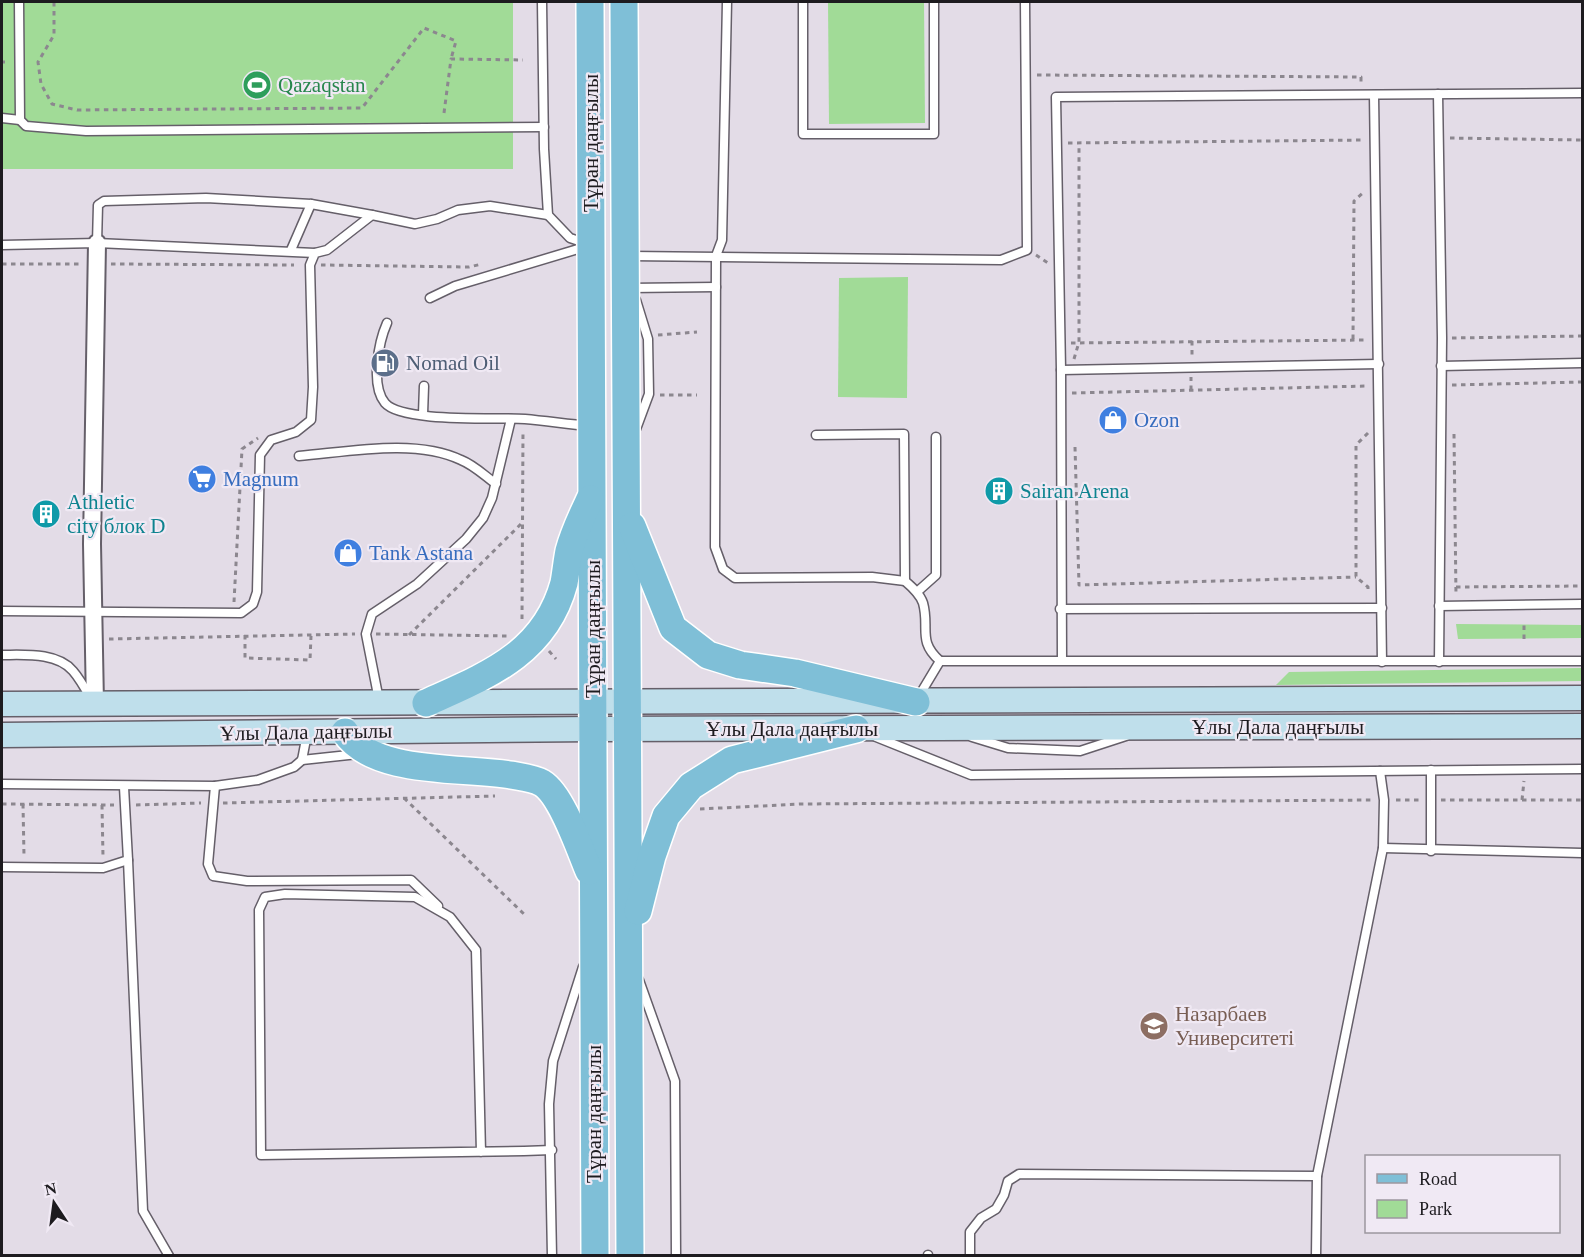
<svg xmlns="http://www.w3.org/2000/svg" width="1584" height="1257" font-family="Georgia,serif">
	<rect width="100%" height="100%" fill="#e3dce7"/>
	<g fill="#a1db97">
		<rect x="2" y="2" width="511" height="167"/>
		<path d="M828,2H924L925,123L829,124Z"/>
		<path d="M908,277L907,398L838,397L839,278Z"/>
		<path d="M1456,624L1582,625V638L1458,639Z"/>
		<path d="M1582,668V681L1276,685L1289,672Z"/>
	</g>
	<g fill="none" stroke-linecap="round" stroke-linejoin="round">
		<g stroke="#655f69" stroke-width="11">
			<g id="lane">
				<path d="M19,2L20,120L26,126L86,131L544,127"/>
				<path d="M542,2L544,149L548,215L570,238L588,244"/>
				<path d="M727,2L722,240L716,256L715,547L723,569L735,578L872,577L905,581"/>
				<path d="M803,2V134H934V2"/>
				<path d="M1438,94L1442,338L1439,662"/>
				<path d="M1374,95L1382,662"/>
				<path d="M2,118L20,120"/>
				<path d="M97,243L98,205L104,201L206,198L311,204L372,215"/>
				<path d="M2,245L97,243L315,253"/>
				<path d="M291,250L311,204"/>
				<path d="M630,256L1001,260L1027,250L1025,2"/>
				<path d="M629,288L716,287"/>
				<path d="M430,298L455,286L588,246"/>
				<path d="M636,300L648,339L649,394L636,429"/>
				<path d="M387,323C379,341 370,385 385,403C402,423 497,417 525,419C546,421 568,424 589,426"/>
				<path d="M1441,366L1582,363"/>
				<path d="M1061,370L1379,364"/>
				<path d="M423,414L424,386"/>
				<path d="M816,435L904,434L905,581C912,587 920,594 923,603C930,628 917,641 940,661"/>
				<path d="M299,456C347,452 416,438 461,460C474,465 485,476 496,484"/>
				<path d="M917,592L936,575V437"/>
				<path d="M1439,606L1582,604"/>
				<path d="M1060,609L1382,608"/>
				<path d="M2,611L241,613L253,604L257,592L260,455L271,440L296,432L311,420L313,387L310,265L315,253L327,250L372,215L415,224L437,219L458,210L490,206L548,215"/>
				<path d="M2,655C24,655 57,652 73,671C80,679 86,690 91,699"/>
				<path d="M1062,660L1061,370L1056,97L1582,93"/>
				<path d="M919,696L940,661H1582"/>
				<path d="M379,700L366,634L372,614L417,584L466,539L483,518L492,498L511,419"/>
				<path d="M876,737L971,775L1582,769"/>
				<path d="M972,737L1008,748L1080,751L1126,736"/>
				<path d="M302,760L358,754"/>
				<path d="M2,784L215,786L258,780L294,767L302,760L307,734"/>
				<path d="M215,786L208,864L213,876L247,881L411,880L438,906"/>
				<path d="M1383,848L1582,853"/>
				<path d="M1431,851V770"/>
				<path d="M128,860L143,1211L169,1256"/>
				<path d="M2,867L103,868L128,860L124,787"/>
				<path d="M639,980L675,1081L676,1256"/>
				<path d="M481,1152L476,950L450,917L415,897L285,894L265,897L259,910L261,1155L524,1151L552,1150"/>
				<path d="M928,1255V1256"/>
				<path d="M552,1256L549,1104L553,1061L583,967"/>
				<path d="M970,1256V1232L981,1218L996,1209L1004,1195L1008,1181L1019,1174L1317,1176L1383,848L1384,800L1380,771"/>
				<path d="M1316,1256L1317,1176"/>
			</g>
		</g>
		<g stroke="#655f69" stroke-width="20">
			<path id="street" d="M95,704L92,544L97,243"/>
		</g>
		<g stroke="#655f69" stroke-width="27">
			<g id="secondary">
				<path d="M2,704L1582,698"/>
				<path d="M2,735L594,729L1582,726"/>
			</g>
		</g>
		<g stroke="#fff" stroke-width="30">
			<g id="primary">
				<path d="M590,2L595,1256"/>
				<path d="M624,2L630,1256"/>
				<path d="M632,526L673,628L708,655L740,665L795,673L916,702"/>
				<path d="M426,703C486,676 545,654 564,583C566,572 567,561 569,551C574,532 582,516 590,499"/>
				<path d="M345,732C373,775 464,767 511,775C521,777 533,778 542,783C562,795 580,850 589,871"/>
				<path d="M638,911L652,856L666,816L691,786L732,760L856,729"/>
			</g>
		</g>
		<g stroke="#8c878f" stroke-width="3" stroke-dasharray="4.5 4.5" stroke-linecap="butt">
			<path d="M54,2V35L38,62L41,84L52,104L77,110L362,108L424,28L456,41L451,59"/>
			<path d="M2,62H5"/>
			<path d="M1037,75L1361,77V83"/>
			<path d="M444,113L451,59L523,60"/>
			<path d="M1450,138L1582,140"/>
			<path d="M1068,143L1364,140"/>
			<path d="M1036,255L1048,263"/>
			<path d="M2,264H81"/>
			<path d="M111,264L294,265"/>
			<path d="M321,265L469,267L482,264"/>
			<path d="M658,335L697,332"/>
			<path d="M1452,338L1582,336"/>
			<path d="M1353,339L1354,201L1364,192"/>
			<path d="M1192,341V355"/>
			<path d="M1071,343L1366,340"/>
			<path d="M1074,359L1079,342V143"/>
			<path d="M1452,385L1582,382"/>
			<path d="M1191,390V377"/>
			<path d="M1072,393L1368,386"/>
			<path d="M660,395H697"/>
			<path d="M1368,433L1356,445V577L1368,587V590"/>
			<path d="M1454,434L1456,596"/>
			<path d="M1075,447L1079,585L1356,577"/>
			<path d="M1456,587L1582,586"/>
			<path d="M234,602L242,449L258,438"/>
			<path d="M522,619L523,430"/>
			<path d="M376,634L508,636"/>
			<path d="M245,635V658L310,660L311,636"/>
			<path d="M409,635L523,522"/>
			<path d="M109,639L355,634"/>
			<path d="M1524,639V625"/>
			<path d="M549,651L556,659"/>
			<path d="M404,798L526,916"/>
			<path d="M1396,800H1419"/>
			<path d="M1441,800H1582"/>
			<path d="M1522,800L1524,781"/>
			<path d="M223,803L495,796"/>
			<path d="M2,804L114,805"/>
			<path d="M23,804L24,856"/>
			<path d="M102,805L103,857"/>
			<path d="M136,805L201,803"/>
			<path d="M700,809L801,804L1374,800"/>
		</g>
		<use href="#lane" stroke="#fff" stroke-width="8"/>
		<use href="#street" stroke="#fff" stroke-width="16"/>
		<use href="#secondary" stroke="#bfdfeb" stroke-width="24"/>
		<use href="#primary" stroke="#7fbfd7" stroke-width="27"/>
	</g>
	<defs>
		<g id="stadium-disc" transform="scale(1.5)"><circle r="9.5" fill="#2e9e5b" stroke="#f0e9f4"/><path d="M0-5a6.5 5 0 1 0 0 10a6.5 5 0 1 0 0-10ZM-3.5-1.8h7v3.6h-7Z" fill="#fff"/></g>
		<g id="fuel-disc" transform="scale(1.5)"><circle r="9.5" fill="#5c6f8a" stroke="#f0e9f4"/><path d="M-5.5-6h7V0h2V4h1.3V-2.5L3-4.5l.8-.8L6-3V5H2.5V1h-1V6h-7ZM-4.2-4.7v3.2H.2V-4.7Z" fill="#fff"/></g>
		<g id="shop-disc" transform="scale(1.5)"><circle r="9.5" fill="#3f7fe0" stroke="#f0e9f4"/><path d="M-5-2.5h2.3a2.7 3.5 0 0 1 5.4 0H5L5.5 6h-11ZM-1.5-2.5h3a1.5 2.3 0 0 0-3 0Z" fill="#fff"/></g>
		<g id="supermarket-disc" transform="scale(1.5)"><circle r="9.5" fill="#3f7fe0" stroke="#f0e9f4"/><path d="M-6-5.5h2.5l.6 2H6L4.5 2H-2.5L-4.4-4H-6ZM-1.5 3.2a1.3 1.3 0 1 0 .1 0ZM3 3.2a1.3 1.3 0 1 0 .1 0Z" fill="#fff"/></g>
		<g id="building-disc" transform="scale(1.5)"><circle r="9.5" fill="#0f9aa8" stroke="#f0e9f4"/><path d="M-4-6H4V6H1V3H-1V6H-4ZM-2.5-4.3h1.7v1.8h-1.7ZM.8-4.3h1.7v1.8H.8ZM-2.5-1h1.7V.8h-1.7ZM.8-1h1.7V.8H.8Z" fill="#fff"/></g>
		<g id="university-disc" transform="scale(1.5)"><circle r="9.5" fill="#8d6e63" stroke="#f0e9f4"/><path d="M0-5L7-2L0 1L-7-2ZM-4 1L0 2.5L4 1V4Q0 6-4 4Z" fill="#fff"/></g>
	</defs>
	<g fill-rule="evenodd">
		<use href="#stadium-disc" x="257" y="85"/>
		<use href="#fuel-disc" x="385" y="363"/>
		<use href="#shop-disc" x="1113" y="420"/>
		<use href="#supermarket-disc" x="202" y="479"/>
		<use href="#building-disc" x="999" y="491"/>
		<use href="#building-disc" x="46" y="514"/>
		<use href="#shop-disc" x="348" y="553"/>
		<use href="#university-disc" x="1154" y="1026"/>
	</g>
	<g text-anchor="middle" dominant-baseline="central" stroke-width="4.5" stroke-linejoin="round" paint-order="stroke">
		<g font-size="21" fill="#27864d" stroke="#f0e9f4" text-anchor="start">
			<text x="278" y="85">Qazaqstan</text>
		</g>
		<g font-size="21" fill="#1d1b1f" stroke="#f0e9f4">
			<text transform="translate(591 143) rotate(-90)">Тұран даңғылы</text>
			<text transform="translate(593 629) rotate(-90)">Тұран даңғылы</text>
			<text x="1278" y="727">Ұлы Дала даңғылы</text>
			<text x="792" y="729">Ұлы Дала даңғылы</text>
			<text transform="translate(306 732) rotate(-1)">Ұлы Дала даңғылы</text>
			<text transform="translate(594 1114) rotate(-90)">Тұран даңғылы</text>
		</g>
		<g font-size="21" fill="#4e5e75" stroke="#f0e9f4" text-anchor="start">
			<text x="406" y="363">Nomad Oil</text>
		</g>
		<g font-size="21" fill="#366cbe" stroke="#f0e9f4" text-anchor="start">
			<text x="1134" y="420">Ozon</text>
			<text x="223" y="479">Magnum</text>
			<text x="369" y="553">Tank Astana</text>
		</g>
		<g font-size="21" fill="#0d838f" stroke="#f0e9f4" text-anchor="start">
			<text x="1020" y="491">Sairan Arena</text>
			<text x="67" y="502">Athletic<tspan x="67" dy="24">city блок D</tspan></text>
		</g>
		<g font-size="21" fill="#785e54" stroke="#f0e9f4" text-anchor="start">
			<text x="1175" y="1014">Назарбаев<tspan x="1175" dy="24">Университеті</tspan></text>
		</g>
	</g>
	<rect width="1584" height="1257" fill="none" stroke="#1d1b1f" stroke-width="6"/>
	<rect x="1365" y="1155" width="195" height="78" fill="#f0e9f4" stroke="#9c979f" stroke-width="1.5"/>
	<rect x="1377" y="1174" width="30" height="9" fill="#7fbfd7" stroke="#9c979f" stroke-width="1.5"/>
	<text x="1419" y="1185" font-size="18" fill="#1d1b1f">Road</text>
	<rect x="1377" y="1200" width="30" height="18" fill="#a1db97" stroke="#9c979f" stroke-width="1.5"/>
	<text x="1419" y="1215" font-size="18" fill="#1d1b1f">Park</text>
	<g transform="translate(54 1203) rotate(347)" stroke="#f0e9f4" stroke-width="4.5" paint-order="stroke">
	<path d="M0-4.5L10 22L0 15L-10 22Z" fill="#1d1b1f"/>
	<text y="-9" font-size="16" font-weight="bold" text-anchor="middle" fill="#1d1b1f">N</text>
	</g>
</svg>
